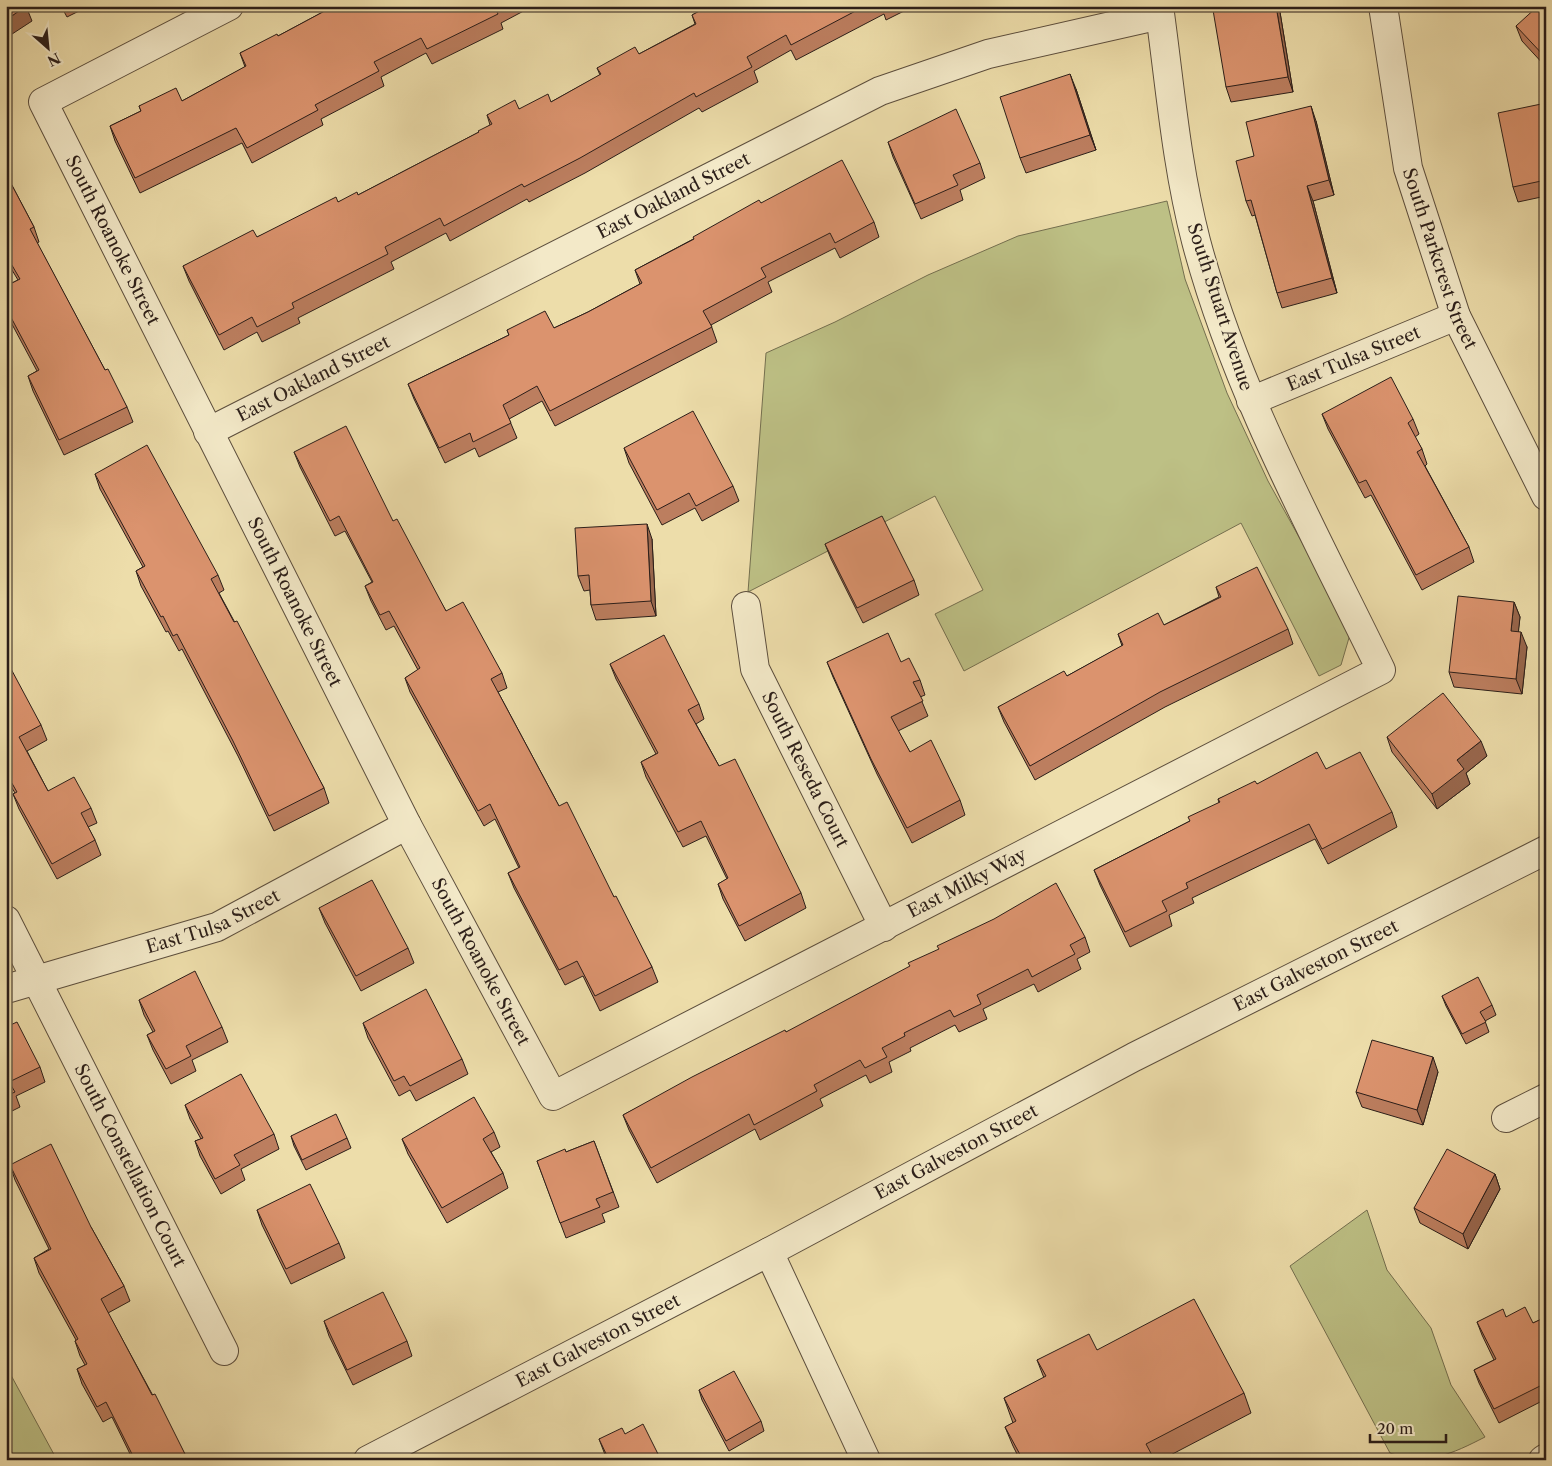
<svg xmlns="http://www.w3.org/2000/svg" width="1552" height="1466" font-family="'Libre Caslon Text',serif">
	<rect width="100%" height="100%" fill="#edddaa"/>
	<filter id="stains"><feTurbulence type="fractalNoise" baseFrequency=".004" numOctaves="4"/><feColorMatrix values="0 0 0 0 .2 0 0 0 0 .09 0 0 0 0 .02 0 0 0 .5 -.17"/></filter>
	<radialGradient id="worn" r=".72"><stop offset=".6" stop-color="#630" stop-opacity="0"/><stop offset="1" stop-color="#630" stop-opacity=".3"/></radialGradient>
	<g fill="#bdc085" stroke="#746f4f">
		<path d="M1167,201L1185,279L1227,393L1268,481L1351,631L1341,665L1319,676L1241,523L964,671L935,614L983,590L935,496L748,592L766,353L835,322L928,275L1018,236Z"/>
		<path d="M1367,1210L1387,1270L1431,1328L1451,1385L1485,1437C1452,1454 1426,1466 1390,1453L1290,1266Z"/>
		<path d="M6,1366L57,1460H6Z"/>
	</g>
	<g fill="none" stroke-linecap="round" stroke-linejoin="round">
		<g stroke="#5c4e3d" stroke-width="30">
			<g id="minor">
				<path id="s1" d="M229,6L43,102L407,825L553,1096L1381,670C1313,530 1236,392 1196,241C1176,164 1170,85 1159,6"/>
				<path id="s2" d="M1383,6L1408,168L1456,316L1546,496"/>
				<path id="s3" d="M1251,401L1456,316"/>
				<path id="s4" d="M208,432L880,91L988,54L1160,15"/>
				<path id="s5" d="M746,606L755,669L884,927"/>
				<path id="s6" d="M6,920L224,1351"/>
				<path id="s7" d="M6,989L217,927L407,825"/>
				<path d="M1506,1118L1546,1098"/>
				<path d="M769,1252L866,1460"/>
				<path id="s8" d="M368,1460L769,1252L1134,1057L1546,850"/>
				<path d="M1543,1460L1546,1458"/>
			</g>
		</g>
		<use href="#minor" stroke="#f3e9c8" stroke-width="28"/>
	</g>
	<g fill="#bc7e5f" stroke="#2b1e19">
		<path d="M61,6H89L67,17Z"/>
		<path d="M334,6H533L501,23L503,29L432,64L426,53L381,77L384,86L321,119L323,125L252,163L242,143L140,193L115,141L110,126L141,111L139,106L182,101L245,67L240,53L278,36Z"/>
		<path d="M709,6H914L886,20L884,14L796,60L791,50L754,71L758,82L702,112L699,108L585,173L529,202L527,199L450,241L446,233L391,262L394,269L298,318L300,323L262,342L257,332L224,350L189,281L183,266L257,237L338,202L358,195L479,132L490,125L487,115L519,109L551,102L600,75L597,68L639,54L695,24L692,15Z"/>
		<path d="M1279,6L1293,92L1231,102L1226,87Z"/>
		<path d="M1546,6V67L1522,41L1516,26Z"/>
		<path d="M1076,89L1096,150L1026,173L1020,158Z"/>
		<path d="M1546,103V196L1518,202L1513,187Z"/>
		<path d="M1316,121L1334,195L1313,201L1337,293L1282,308L1277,293L1255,215L1252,216L1246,201L1254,156Z"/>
		<path d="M888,142L980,163L985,178L960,190L963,200L921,219L893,157Z"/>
		<path d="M6,174L34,227L39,242L37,243L105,370L127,407L133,422L64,455L33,391L28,376L37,371L6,313V286L18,280L6,260Z"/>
		<path d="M761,203L874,222L879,237L840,258L835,248L768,282L772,292L711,325L717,342L555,426L542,401L509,419L517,438L479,457L475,448L445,463L414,399L408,384L509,335L507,330L554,328L588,312L640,284L635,270Z"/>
		<path d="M1322,414L1413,419L1419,434L1415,437L1422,449L1427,464L1425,466L1469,547L1474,562L1422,590L1371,495L1365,498L1328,429Z"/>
		<path d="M624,448L733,486L739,501L702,521L695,508L662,525L629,463Z"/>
		<path d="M294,452L393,521L446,611L502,673L507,688L498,692L559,806L614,897L652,967L658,982L600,1011L583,976L565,985L514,888L508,873L519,868L495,819L484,826L410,692L405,678L418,670L394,626L386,630L371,601L365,586L372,582L345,531L335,536L300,467Z"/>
		<path d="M95,474L218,575L224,590L219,593L324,788L329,803L274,831L238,756L182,649L179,651L168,631L166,632L141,586L136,571L143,567L100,489Z"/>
		<path d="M652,539L656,616L596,620L591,605L590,590L584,591L578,576Z"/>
		<path d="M825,544L914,580L919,595L863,623L831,559Z"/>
		<path d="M1216,587L1288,629L1293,644L1165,707L1035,780L1004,722L998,707L1067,676L1122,646L1118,634L1164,625L1219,597Z"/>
		<path d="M1514,602L1520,617L1518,632L1527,647L1522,694L1454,687L1449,672Z"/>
		<path d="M6,621L11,635L6,637Z"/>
		<path d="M827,662H901L920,680L925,695L920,697L928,716L898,731L910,752L960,800L965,815L912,843L877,774L833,677Z"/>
		<path d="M610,664L699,704L704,719L696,724L719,766L801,893L806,908L745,941L723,899L718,884L727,879L706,836L683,847L646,777L641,762L656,754L616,679Z"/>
		<path d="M6,669L41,725L47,740L27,751L48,791L91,808L97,823L88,827L95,840L101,855L57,879L19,809L13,794L15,793L6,778Z"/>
		<path d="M1387,737L1487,756L1466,773L1470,784L1437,809L1392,752Z"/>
		<path d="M1326,769L1392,812L1397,827L1328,864L1315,839L1192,898L1194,903L1169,915L1172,926L1130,947L1100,885L1094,870L1190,821L1219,803L1218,799L1257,784Z"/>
		<path d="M319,908L408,948L414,963L361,991L325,923Z"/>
		<path d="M1085,937L1090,952L1077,959L1081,969L1038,992L1034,984L983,1009L987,1019L959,1032L955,1025L910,1048L911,1051L889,1062L892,1072L870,1083L866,1075L820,1099L823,1106L760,1140L755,1129L657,1183L629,1130L623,1115L786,1032Z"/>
		<path d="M1442,996L1492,1005L1496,1015L1485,1021L1489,1032L1466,1044L1446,1006Z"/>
		<path d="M139,1000L222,1027L228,1042L192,1060L196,1071L171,1084L153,1050L147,1035L153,1032L144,1015Z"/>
		<path d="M363,1023L462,1059L468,1074L416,1101L410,1090L399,1096L368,1038Z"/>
		<path d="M6,1027L40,1067L45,1082L16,1096L20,1107L6,1114Z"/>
		<path d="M1438,1072L1423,1125L1362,1107L1356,1092Z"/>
		<path d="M185,1105L274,1134L279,1149L241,1169L245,1180L221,1194L200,1156L195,1141L201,1139L190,1119Z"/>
		<path d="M494,1132L500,1147L491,1152L503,1173L508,1188L447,1223L408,1154L402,1139Z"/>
		<path d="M291,1136L347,1138L351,1148L306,1170L294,1146Z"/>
		<path d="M594,1141L619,1207L602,1214L605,1222L566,1238L537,1161L566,1152Z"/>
		<path d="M10,1165L91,1227L124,1286L130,1301L108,1313L188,1460H133L112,1417L103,1422L82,1384L77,1369L85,1365L80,1356L75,1341L76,1340L39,1273L34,1258L49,1249L15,1180Z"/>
		<path d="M1495,1174L1500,1189L1468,1249L1420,1223L1414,1208Z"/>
		<path d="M257,1210L339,1243L345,1258L291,1284L262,1225Z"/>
		<path d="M1506,1317L1533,1323L1546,1317V1399L1499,1423L1479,1383L1474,1370L1494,1360L1482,1335L1477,1322Z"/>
		<path d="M324,1321L407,1341L412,1356L353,1385L329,1336Z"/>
		<path d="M1097,1350L1244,1393L1251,1413L1161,1460H1020L1013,1446L1005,1427L1013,1423L1004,1398L1044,1378L1037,1360Z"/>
		<path d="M699,1390L761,1421L764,1431L729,1451L702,1400Z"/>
		<path d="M625,1434L661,1460H607L599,1439Z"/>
	</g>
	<g fill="#99674d" stroke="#2b1e19">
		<path d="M26,6L32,21L6,38V20Z"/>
		<path d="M1276,6H1279L1293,92L1288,77Z"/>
		<path d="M1070,74L1076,89L1096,150L1090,135Z"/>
		<path d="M1311,106L1316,121L1334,195L1329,180Z"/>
		<path d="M1307,186L1313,201L1337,293L1332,278Z"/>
		<path d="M647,524L652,539L656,616L651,601Z"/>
		<path d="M1514,602L1520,617L1517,646L1511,631Z"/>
		<path d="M1521,632L1527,647L1522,694L1516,679Z"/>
		<path d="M1481,741L1487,756L1466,773L1470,784L1437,809L1432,794L1457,760Z"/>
		<path d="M1433,1057L1438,1072L1423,1125L1417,1110Z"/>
		<path d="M1495,1174L1500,1189L1468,1249L1463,1234Z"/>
	</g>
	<g fill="#db936e" stroke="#2b1e19">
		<path d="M6,6H26L6,20Z"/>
		<path d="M334,6H499L495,8L498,14L427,49L421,38L374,62L379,71L315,105L318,110L247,148L236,128L135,178L110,126L141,111L139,106L176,88L182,101L246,66L240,53L277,34L278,36Z"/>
		<path d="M709,6H865L791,45L786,35L747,57L752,67L696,97L694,93L580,158L524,187L522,184L444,226L440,218L385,247L388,254L292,303L294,308L257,327L252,317L219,335L183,266L253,230L257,237L336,197L338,202L357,192L358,195L479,132L478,131L492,124L487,115L515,100L519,109L548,94L551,102L601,74L597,68L635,47L639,54L696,24L692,15Z"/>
		<path d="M1222,6H1276L1288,77L1226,87L1213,10L1222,8Z"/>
		<path d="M1538,6H1546V58L1516,26Z"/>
		<path d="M1070,74L1090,135L1020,158L1000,97Z"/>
		<path d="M1546,103V180L1513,187L1498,113Z"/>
		<path d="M1311,106L1329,180L1307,186L1332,278L1277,293L1251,200L1246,201L1236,161L1254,156L1246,122Z"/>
		<path d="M956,109L980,163L953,175L958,185L915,204L888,142Z"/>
		<path d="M842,160L874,222L835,243L830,233L761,268L766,277L703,311L712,327L550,411L537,386L503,405L511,423L473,442L470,433L439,448L408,384L509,335L507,330L545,311L554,328L588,312L642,283L635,270L694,239L693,237L759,200L761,203Z"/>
		<path d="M6,174L34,227L30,229L105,370L108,369L127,407L59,440L28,376L39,370L6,308V286L20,279L6,255Z"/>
		<path d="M1391,377L1413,419L1408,423L1422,449L1417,452L1469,547L1416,575L1366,480L1359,483L1322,414Z"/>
		<path d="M693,411L733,486L696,506L689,493L657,510L624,448Z"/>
		<path d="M346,426L393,521L397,519L446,611L463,602L502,673L491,679L559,806L567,802L614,897L616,896L652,967L595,996L577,961L559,970L508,873L520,867L490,804L478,811L405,678L420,668L389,611L380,615L365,586L373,582L339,516L330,521L294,452Z"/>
		<path d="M147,445L218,575L211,579L234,622L237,621L324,788L269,816L233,741L177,634L173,636L163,616L161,617L136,571L145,566L95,474Z"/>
		<path d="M882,516L914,580L857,608L825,544Z"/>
		<path d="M647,524L651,601L591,605L589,575L578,576L575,528Z"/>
		<path d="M1257,567L1288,629L1160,692L1030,766L998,707L1064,671L1067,676L1123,645L1118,634L1158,613L1164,625L1221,597L1216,587Z"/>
		<path d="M1458,596L1514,602L1511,631L1521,632L1516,679L1449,672Z"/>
		<path d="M888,633L901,662L909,658L920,680L913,682L923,701L891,717L910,752L931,740L960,800L907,828L871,759L827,662Z"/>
		<path d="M664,635L699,704L688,710L719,766L735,759L801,893L739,926L718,884L728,878L701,821L678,832L641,762L658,753L610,664Z"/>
		<path d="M10,667L41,725L19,737L48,791L74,777L91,808L81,813L95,840L52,864L13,794L17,792L6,773V669Z"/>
		<path d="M1443,693L1481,741L1457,760L1464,769L1432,794L1387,737Z"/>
		<path d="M1317,752L1326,769L1360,752L1392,812L1322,849L1309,824L1186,883L1188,888L1162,901L1167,911L1125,932L1094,870L1190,821L1188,817L1220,802L1218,799L1255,781L1257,784Z"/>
		<path d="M372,880L408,948L356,976L319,908Z"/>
		<path d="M1056,883L1085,937L1070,945L1075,954L1032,977L1028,969L977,995L981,1004L954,1017L950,1010L904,1033L905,1036L882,1048L887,1057L865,1068L860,1060L814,1085L817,1091L754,1125L749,1114L651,1168L623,1115L692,1077L785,1030L786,1032L910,966L908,963L939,949L937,946L994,919Z"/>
		<path d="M195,971L222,1027L186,1046L191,1056L166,1069L147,1035L155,1031L139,1000Z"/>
		<path d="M1478,977L1492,1005L1480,1012L1486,1022L1462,1034L1442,996Z"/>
		<path d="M426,989L462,1059L410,1086L404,1076L394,1081L363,1023Z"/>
		<path d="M17,1022L40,1067L9,1082L15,1092L6,1096V1027Z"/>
		<path d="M1372,1040L1433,1057L1417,1110L1356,1092Z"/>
		<path d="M241,1074L274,1134L234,1155L240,1165L215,1179L195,1141L203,1138L185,1105Z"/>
		<path d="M474,1097L494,1132L483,1139L503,1173L442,1208L402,1139Z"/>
		<path d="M336,1114L347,1138L302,1160L291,1136Z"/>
		<path d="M594,1141L613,1192L596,1199L600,1207L560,1223L537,1161L565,1149L566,1152Z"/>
		<path d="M51,1144L91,1227L124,1286L101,1299L152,1395L155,1394L188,1460H135L106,1402L97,1407L77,1369L87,1364L75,1341L78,1339L34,1258L51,1249L10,1165Z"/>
		<path d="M1447,1149L1495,1174L1463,1234L1414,1208Z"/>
		<path d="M1546,1176V1183L1543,1177Z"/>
		<path d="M310,1184L339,1243L286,1269L257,1210Z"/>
		<path d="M383,1292L407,1341L347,1370L324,1321Z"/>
		<path d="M1194,1299L1244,1393L1146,1444L1154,1459L1152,1460H1023L1005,1427L1016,1421L1004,1398L1046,1376L1037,1360L1089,1334L1097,1350Z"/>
		<path d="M1525,1307L1533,1323L1546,1317V1383L1494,1409L1474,1370L1496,1359L1477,1322L1503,1309L1506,1317Z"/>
		<path d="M734,1371L761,1421L726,1441L699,1390Z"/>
		<path d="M643,1424L661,1460H609L599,1439L622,1428L625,1434Z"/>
	</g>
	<g text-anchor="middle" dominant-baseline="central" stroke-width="4.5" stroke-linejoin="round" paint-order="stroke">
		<g font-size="18" fill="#2b1e19" stroke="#f3e9c8">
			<text stroke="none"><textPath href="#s4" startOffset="522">East Oakland Street</textPath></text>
			<text stroke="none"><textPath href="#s1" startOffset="364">South Roanoke Street</textPath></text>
			<text stroke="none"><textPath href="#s2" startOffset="260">South Parkcrest Street</textPath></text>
			<text transform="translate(1220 307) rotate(72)">South Stuart Avenue</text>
			<text stroke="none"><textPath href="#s3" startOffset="111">East Tulsa Street</textPath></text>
			<text stroke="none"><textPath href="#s4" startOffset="118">East Oakland Street</textPath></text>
			<text stroke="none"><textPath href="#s1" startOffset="769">South Roanoke Street</textPath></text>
			<text stroke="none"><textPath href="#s5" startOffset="176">South Reseda Court</textPath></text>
			<text stroke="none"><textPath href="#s1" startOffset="1792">East Milky Way</textPath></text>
			<text stroke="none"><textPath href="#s7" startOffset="218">East Tulsa Street</textPath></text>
			<text stroke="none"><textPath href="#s1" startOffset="1174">South Roanoke Street</textPath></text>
			<text stroke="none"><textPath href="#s8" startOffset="1069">East Galveston Street</textPath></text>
			<text stroke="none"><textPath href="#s8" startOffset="664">East Galveston Street</textPath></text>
			<text stroke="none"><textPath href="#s6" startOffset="275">South Constellation Court</textPath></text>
			<text stroke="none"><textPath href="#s8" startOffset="259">East Galveston Street</textPath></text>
		</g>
	</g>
	<rect width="1552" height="1466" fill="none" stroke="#edddaa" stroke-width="25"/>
	<rect x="8" y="8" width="1537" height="1451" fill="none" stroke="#2b1e19" stroke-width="2.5"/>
	<rect x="12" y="12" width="1527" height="1441" fill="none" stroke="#2b1e19"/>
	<g transform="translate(48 48) rotate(153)" stroke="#f3e9c8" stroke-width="4" paint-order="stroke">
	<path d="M0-4L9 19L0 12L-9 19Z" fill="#2b1e19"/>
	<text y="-8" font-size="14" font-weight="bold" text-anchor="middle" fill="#2b1e19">N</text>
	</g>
	<path d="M1370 1434v8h76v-8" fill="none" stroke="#2b1e19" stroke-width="2.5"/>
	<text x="1377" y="1434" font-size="15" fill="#2b1e19" stroke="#f3e9c8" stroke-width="4" paint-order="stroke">20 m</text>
	<rect width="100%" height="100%" filter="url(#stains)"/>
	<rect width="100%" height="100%" fill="url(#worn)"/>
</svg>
